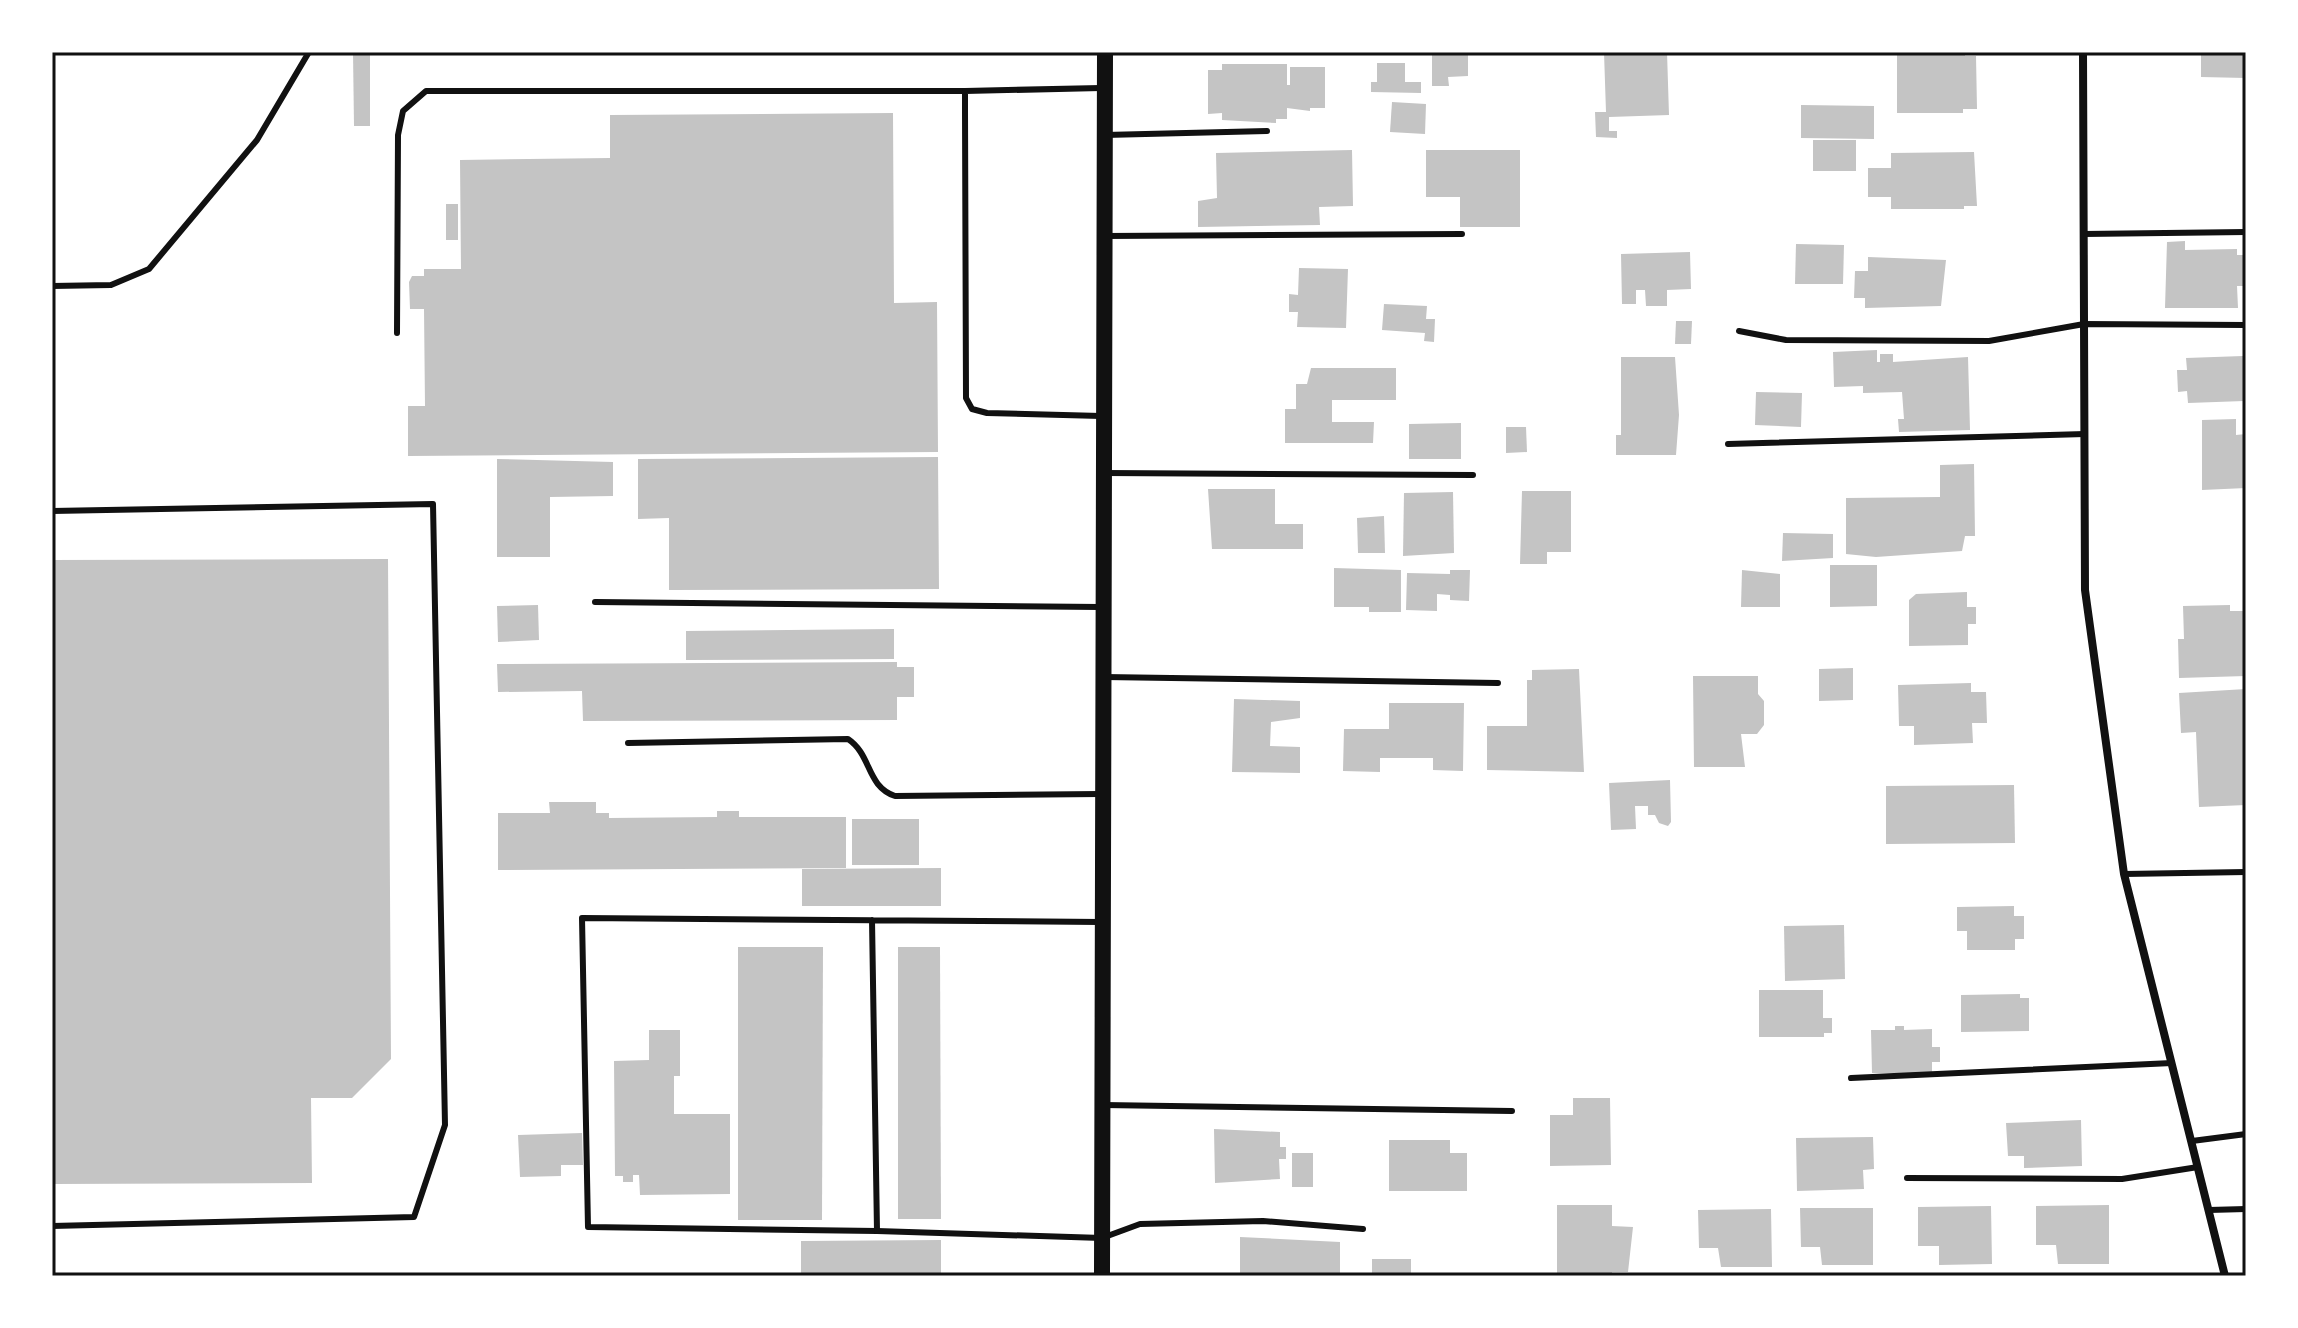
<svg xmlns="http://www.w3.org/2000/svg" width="2298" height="1328" font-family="'Asap Condensed',sans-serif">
	<rect width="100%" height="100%" fill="#fff"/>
	<g fill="#c4c4c4">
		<path d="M353,52H370V126H354Z"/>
		<path d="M1432,52H1468V76L1448,77L1449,86H1432Z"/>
		<path d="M1604,52H1667L1669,115L1609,117V131H1617V138L1596,137L1595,112H1606Z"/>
		<path d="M1897,52H1965V56H1976L1977,109H1963V113H1897Z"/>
		<path d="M2201,52H2246V78L2201,77Z"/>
		<path d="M1377,63H1405V82H1421V93L1371,92V82H1377Z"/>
		<path d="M1222,64H1287V85H1290V67H1325V108H1310V111L1287,108V119H1276V123L1222,120V113L1208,114V70H1222Z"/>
		<path d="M1392,102L1426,104L1425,134L1390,132Z"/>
		<path d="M1801,105L1874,106V139L1801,138Z"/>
		<path d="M893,113L894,303L937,302L938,452L408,456V406H425L424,309H410L409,282L412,276H424V269H461L460,160L610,158V115Z"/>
		<rect x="1813" y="140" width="43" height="31"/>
		<path d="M1352,150L1353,206L1319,207L1320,225L1198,227V201L1217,198L1216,153Z"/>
		<path d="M1426,150H1520V227H1460V197H1426Z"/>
		<path d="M1974,152L1977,206H1964V209H1891V197H1868V168H1891V153Z"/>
		<rect x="446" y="204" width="12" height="36"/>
		<path d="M2185,241V250L2237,249V255H2246V286H2237L2238,308H2165L2167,242Z"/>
		<path d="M1796,244L1844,245L1843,284H1795Z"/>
		<path d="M1690,252L1691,289L1667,290V306H1646L1645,290H1636V304H1622L1621,254Z"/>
		<path d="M1868,257L1946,260L1941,306L1865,308V298H1854L1855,271H1868Z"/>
		<path d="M1299,268L1348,269L1346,328L1297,327L1298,312H1289V294L1298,295Z"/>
		<path d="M1384,304L1427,306L1426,319H1435L1434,342L1424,341L1425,333L1382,330Z"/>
		<path d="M1676,321H1692L1691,344H1675Z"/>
		<path d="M1877,350V362H1880V354H1893V362L1968,357L1970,430L1899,432L1898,419H1904L1902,392L1863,393V386L1834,387L1833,352Z"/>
		<path d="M2243,356L2244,401L2188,403L2187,391L2178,392L2177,370H2187L2186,358Z"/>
		<path d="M1621,357H1675L1679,415L1676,455H1616V435H1621Z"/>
		<path d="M1311,368H1396V400H1332V422H1374L1373,443H1285V409H1296V384H1307Z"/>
		<path d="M1756,392L1802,393L1801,427L1755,425Z"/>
		<path d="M2236,419V435L2246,434V488L2202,490V420Z"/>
		<path d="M1461,423V459H1409V424Z"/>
		<path d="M1506,427H1526L1527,452L1506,453Z"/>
		<path d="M938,457L939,589L669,590V518L638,519V459Z"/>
		<path d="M497,459L613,462V496L550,497V557H497Z"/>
		<path d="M1974,464L1975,536H1965L1962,551L1876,557L1846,554V498L1940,497V465Z"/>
		<path d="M1208,489H1275V524H1303V549H1212Z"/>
		<path d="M1522,491H1571V552H1547V564H1520Z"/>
		<path d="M1453,492L1454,553L1403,556L1404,493Z"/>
		<path d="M1384,516L1385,553H1358L1357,518Z"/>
		<path d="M1783,533L1833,534V558L1782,561Z"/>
		<path d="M388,559L391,1059L352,1098H311L312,1183L52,1184V560Z"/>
		<path d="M1830,565H1877V606L1830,607Z"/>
		<path d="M1334,568L1401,570V612H1369V607H1334Z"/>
		<path d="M1450,570H1470L1469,601L1450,600V595L1437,594V611L1406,610L1407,573L1450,574Z"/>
		<path d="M1742,570L1780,574V607H1741Z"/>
		<path d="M1967,592V607H1976V624H1968V645L1909,646V600L1916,594Z"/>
		<path d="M538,605L539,640L498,642L497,606Z"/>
		<path d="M2230,605V611H2246V676L2179,678L2178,639H2184L2183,606Z"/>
		<path d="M894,629V659L686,660V631Z"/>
		<path d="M897,662V667H914V697H897V720L583,721L582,691L498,692L497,664Z"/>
		<path d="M1853,668V700L1819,701V669Z"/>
		<path d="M1579,669L1584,772L1487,770V726H1527V680H1532V670Z"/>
		<path d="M1693,676H1758V694L1764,701V725L1757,734H1741L1745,767H1694Z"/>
		<path d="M1971,683V692H1986L1987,723H1972L1973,743L1914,745V726H1899L1898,685Z"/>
		<path d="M2246,689V805L2199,807L2196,732L2181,733L2179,693Z"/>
		<path d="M1234,699L1300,701V718L1271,722L1270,746L1300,747V773L1232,772Z"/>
		<path d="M1389,703H1464L1463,771L1433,770V758H1380V772L1343,771L1344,729H1389Z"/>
		<path d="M1670,780L1671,822L1668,826L1659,823L1655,815H1648V806H1635L1636,829L1611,830L1609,783Z"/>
		<path d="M2014,785L2015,843L1886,844V786Z"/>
		<path d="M549,802H596V813H609V818L717,817V811H739V817H846V868L498,870V813H550Z"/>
		<rect x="852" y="819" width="67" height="46"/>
		<path d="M941,868V906H802V869Z"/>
		<path d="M2014,906V916H2024V939H2015V950H1967V931H1957V907Z"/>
		<path d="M1844,925L1845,979L1785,981L1784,926Z"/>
		<path d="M738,947H823L822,1220H738Z"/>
		<path d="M898,947H940L941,1219H898Z"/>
		<path d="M1759,990H1823V1018H1832V1033H1824V1037H1759Z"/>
		<path d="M2020,994V998H2029V1031L1961,1032V995Z"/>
		<path d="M1895,1026H1904V1030L1932,1029V1047H1940V1062H1932V1073H1872L1871,1030H1895Z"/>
		<path d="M649,1030H680V1076H674V1114H730V1194L640,1195L639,1175H633V1182H623V1176H615L614,1061L649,1060Z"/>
		<path d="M1573,1098H1610L1611,1165L1550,1166V1115H1573Z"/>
		<path d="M2081,1120L2082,1166L2024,1168V1156H2008L2006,1123Z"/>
		<path d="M1214,1129L1280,1132V1147H1286V1159H1279L1280,1179L1215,1183Z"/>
		<path d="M582,1133L583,1165H561V1176L520,1177L518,1135Z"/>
		<path d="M1873,1137L1874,1169L1863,1170L1864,1189L1797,1191L1796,1138Z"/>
		<path d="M1389,1140H1450V1153H1467V1191H1389Z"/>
		<rect x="1292" y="1153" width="21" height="34"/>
		<path d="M1557,1205H1612V1226L1633,1227L1628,1272H1612V1276H1557Z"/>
		<path d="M2109,1205V1264H2058L2056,1245H2036V1206Z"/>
		<path d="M1991,1206L1992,1264L1939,1265V1246H1918V1207Z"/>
		<path d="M1800,1208H1873V1265H1822L1820,1247H1801Z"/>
		<path d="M1771,1209L1772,1267H1721L1718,1248H1699L1698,1210Z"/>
		<path d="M1240,1237L1340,1242V1276H1240Z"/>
		<path d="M941,1240V1276H801V1241Z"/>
		<rect x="1372" y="1259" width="39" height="17"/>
	</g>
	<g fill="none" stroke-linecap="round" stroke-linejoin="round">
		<g stroke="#111" stroke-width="6">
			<path d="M1105,135L1267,131"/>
			<path d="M2084,234L2246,232"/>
			<path d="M1105,236L1462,234"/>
			<path d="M52,286L111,285L149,269L257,140L309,52"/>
			<path d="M1739,331L1786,340L1989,341L2084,324L2246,325"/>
			<path d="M397,333L398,135L403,111L426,91H965"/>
			<path d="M1101,416L987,413L972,409L966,398L965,111V91L1101,88"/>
			<path d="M1728,444L2085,434"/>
			<path d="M1104,473L1473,475"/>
			<path d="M52,511L433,504L445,1125L414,1217L52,1226"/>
			<path d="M595,602L1100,607"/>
			<path d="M1104,677L1498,683"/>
			<path d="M628,743L848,739C872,755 866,786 895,796L1100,794"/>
			<path d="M2124,874L2246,872"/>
			<path d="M872,920L877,1231L588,1227L582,918L1100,922"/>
			<path d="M1851,1078L2172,1063"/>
			<path d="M1103,1105L1512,1111"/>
			<path d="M2192,1141L2246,1134"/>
			<path d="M1907,1178L2122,1179L2198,1167"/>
			<path d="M2209,1210L2246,1209"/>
			<path d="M877,1231L1102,1238L1140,1224L1263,1221L1363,1229"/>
		</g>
		<path stroke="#111" stroke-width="8" d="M2083,52L2085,590L2124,874L2225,1276"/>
		<path stroke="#111" stroke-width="16" d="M1102,1276L1105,52"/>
	</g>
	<rect width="2298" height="1328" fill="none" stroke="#ffffff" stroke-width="108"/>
	<rect x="54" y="54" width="2190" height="1220" fill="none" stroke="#111" stroke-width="3"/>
</svg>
